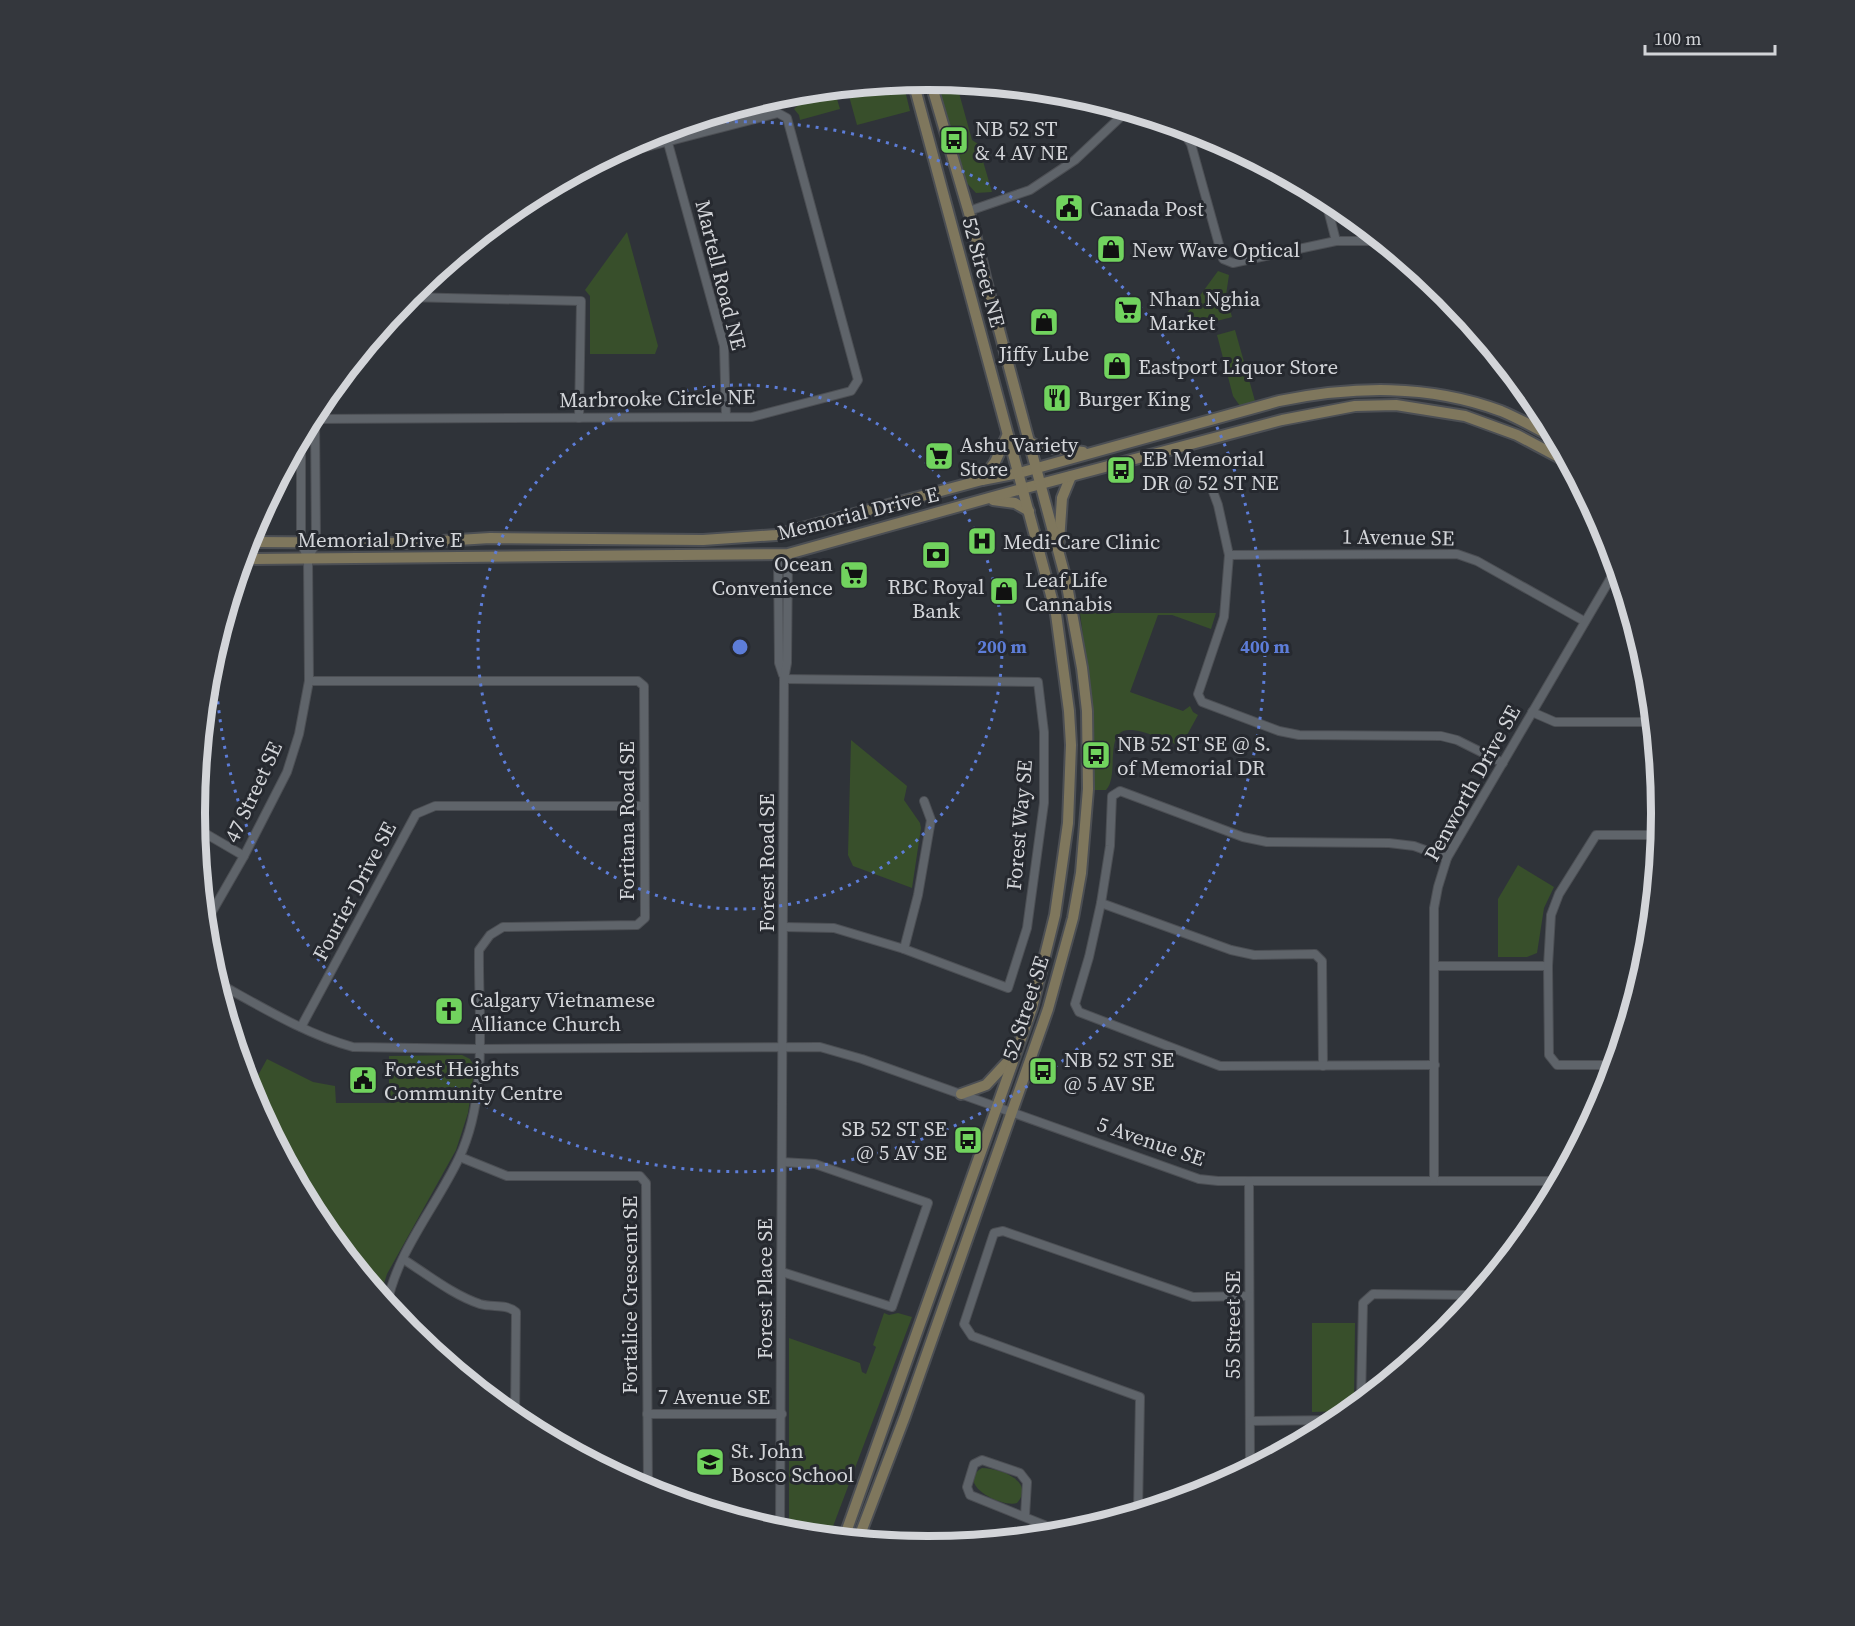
<svg xmlns="http://www.w3.org/2000/svg" width="1855" height="1626" font-family="'Source Serif 4',serif">
	<rect width="100%" height="100%" fill="#2f3339"/>
	<g fill="#384f2b">
		<path d="M936,80L956,82L972,140L978,144L992,192L976,193L965,181Z"/>
		<path d="M903,82L910,111L857,125L849,96Z"/>
		<path d="M834,89L840,109L800,120L799,115L794,109L813,91Z"/>
		<path d="M627,232L658,346L655,354H590V296L585,290Z"/>
		<path d="M1218,271L1229,275L1226,295L1232,317C1217,321 1199,327 1185,316Z"/>
		<path d="M1235,330L1255,401L1240,406L1233,396L1217,335Z"/>
		<path d="M1080,613H1216L1211,629L1172,615H1158L1130,692L1183,711L1190,706L1193,712L1198,715L1181,746C1167,741 1144,730 1130,730C1103,729 1120,776 1106,790H1093L1091,698Z"/>
		<path d="M851,740L907,786L904,800L920,823L921,828L912,888L853,866L848,855Z"/>
		<path d="M1518,865L1554,887L1544,908L1537,953L1527,957H1498V899Z"/>
		<path d="M462,1055L470,1059L474,1066L473,1079L468,1113L456,1150L387,1274L380,1296L317,1220L249,1092L267,1059L313,1082L335,1086L336,1103H389V1056Z"/>
		<path d="M884,1313L889,1315L898,1313L912,1317L829,1537L789,1533V1338L860,1363L862,1372L866,1374L876,1347L873,1345Z"/>
		<path d="M1312,1323H1355L1354,1401L1350,1408L1346,1411L1312,1412Z"/>
		<path d="M982,1468C999,1468 1036,1481 1017,1503C1002,1508 954,1484 982,1468Z"/>
	</g>
	<g fill="none" stroke-linecap="round" stroke-linejoin="round">
		<g stroke="#4c4f54" stroke-width="10">
			<g id="street">
				<path d="M1180,127L1191,144L1223,259L1233,263L1336,241H1381"/>
				<path d="M668,143L724,346L726,417"/>
				<path d="M1325,198L1336,241"/>
				<path d="M969,211L1030,190L1075,160L1127,111"/>
				<path d="M406,297L581,301L579,418"/>
				<path d="M311,419L752,417L851,391L858,380L787,118L778,113L604,158"/>
				<path d="M1208,478L1218,505L1229,555L1224,617L1198,694L1202,702L1279,731L1299,735L1441,736L1457,740L1503,763"/>
				<path d="M778,555L779,663L783,675"/>
				<path d="M1229,555L1457,554L1477,561L1584,621"/>
				<path d="M308,559L316,542L315,419"/>
				<path d="M309,681H638L644,686L645,918L637,925L503,927L490,935L479,950C478,1018 489,1095 459,1158C437,1205 396,1253 387,1305"/>
				<path d="M1532,712L1555,722H1652"/>
				<path d="M196,828L244,856"/>
				<path d="M1101,903L1231,950L1254,955L1315,954L1322,961L1323,1066"/>
				<path d="M205,924L244,856L287,772L299,734L309,681L308,559L301,542V437"/>
				<path d="M784,927L834,928L904,949L1008,988L1027,928L1044,803V732L1038,682L784,679"/>
				<path d="M904,949L918,895L931,820L924,801"/>
				<path d="M1434,966H1548"/>
				<path d="M216,982C260,1006 305,1034 353,1047L479,1049L820,1047L862,1059L1199,1179L1218,1181H1559"/>
				<path d="M301,1027L416,814L435,806H643"/>
				<path d="M1435,1065L1220,1066L1079,1012L1075,1004L1089,957L1101,903L1110,846L1112,796L1120,791L1243,837L1267,842L1389,843L1414,846L1447,858"/>
				<path d="M1614,1065H1557L1549,1055L1548,966L1551,915L1559,894L1596,835H1659"/>
				<path d="M460,1157L507,1176H640L646,1183L648,1491"/>
				<path d="M1434,1180V908L1438,887L1447,858L1616,569"/>
				<path d="M1249,1181L1250,1468"/>
				<path d="M403,1259C428,1275 453,1295 480,1304C493,1308 505,1303 516,1312L515,1419"/>
				<path d="M782,1272L892,1307L928,1203L815,1164L782,1162"/>
				<path d="M1361,1401L1363,1303L1373,1294L1466,1295L1472,1300"/>
				<path d="M647,1414H782"/>
				<path d="M1251,1421L1339,1420"/>
				<path d="M1138,1512L1140,1397L972,1336L964,1324L994,1233L1003,1231L1193,1297L1249,1296"/>
				<path d="M1025,1516L1027,1482L1020,1473L982,1460L974,1464L967,1487L970,1495L1064,1533"/>
				<path d="M780,1531L784,679L787,663L788,554"/>
			</g>
		</g>
		<g stroke="#4c4f54" stroke-width="14">
			<g id="secondary">
				<path d="M1028,441L1037,446L1083,452"/>
				<path d="M982,480L995,462L1007,436"/>
				<path d="M993,500L1015,503L1029,511"/>
				<path d="M247,542L410,543L490,538L703,540L776,535L982,480L1019,473L1279,401C1354,386 1428,384 1501,411C1520,419 1537,429 1555,438"/>
				<path d="M1059,542L1062,498L1071,476"/>
				<path d="M242,559L788,554L1014,491L1282,420L1355,406L1396,405L1465,416L1517,435L1568,462"/>
				<path d="M961,1094L986,1085L1013,1056"/>
				<path d="M844,1538L1032,1008L1055,915L1068,823L1071,745L1069,711L1056,614L913,81"/>
				<path d="M858,1540L905,1416L1048,1009L1073,918L1081,873L1088,789L1087,711L1082,668L1066,580L986,281L974,230L930,80"/>
			</g>
		</g>
		<use href="#street" stroke="#5f646a" stroke-width="8"/>
		<use href="#secondary" stroke="#7f775d" stroke-width="10"/>
	</g>
	<g fill="none" stroke="#5d7dd8" stroke-width="3" stroke-dasharray="3 6">
		<circle cx="740" cy="647" r="262"/>
		<path d="M681 125A525 525 0 1 1 215 652"/>
	</g>
	<defs>
		<g id="bus-square" transform="scale(1.5)"><rect x="-9" y="-9" width="18" height="18" rx="4" fill="#71d35e" stroke="#26292f"/><path d="M-5-6H5V4H4V6H2V4H-2V6H-4V4H-5ZM-3.5-4V0h7V-4ZM-3.5 1.2v1.5H-2V1.2ZM2 1.2v1.5H3.5V1.2Z" fill="#111"/></g>
		<g id="civic-square" transform="scale(1.5)"><rect x="-9" y="-9" width="18" height="18" rx="4" fill="#71d35e" stroke="#26292f"/><path d="M-.6-6.5H3V-4.5H.6V-3L4-1V1h2V6H-6V1h2V-1L-.6-3ZM-1.2 2.5V6h2.4V2.5Z" fill="#111"/></g>
		<g id="shop-square" transform="scale(1.5)"><rect x="-9" y="-9" width="18" height="18" rx="4" fill="#71d35e" stroke="#26292f"/><path d="M-5-2.5h2.3a2.7 3.5 0 0 1 5.4 0H5L5.5 6h-11ZM-1.5-2.5h3a1.5 2.3 0 0 0-3 0Z" fill="#111"/></g>
		<g id="supermarket-square" transform="scale(1.5)"><rect x="-9" y="-9" width="18" height="18" rx="4" fill="#71d35e" stroke="#26292f"/><path d="M-6-5.5h2.5l.6 2H6L4.5 2H-2.5L-4.4-4H-6ZM-1.5 3.2a1.3 1.3 0 1 0 .1 0ZM3 3.2a1.3 1.3 0 1 0 .1 0Z" fill="#111"/></g>
		<g id="restaurant-square" transform="scale(1.5)"><rect x="-9" y="-9" width="18" height="18" rx="4" fill="#71d35e" stroke="#26292f"/><path d="M-5-6h1v4h1v-4h1v4h1v-4h1v5L-1.5 .5V6h-2V.5L-5-1ZM5-6V6H3V1.5H1.5Q1.5-4 5-6Z" fill="#111"/></g>
		<g id="hospital-square" transform="scale(1.5)"><rect x="-9" y="-9" width="18" height="18" rx="4" fill="#71d35e" stroke="#26292f"/><path d="M-5-5h3v3.5h4V-5h3V5h-3V1.5h-4V5h-3Z" fill="#111"/></g>
		<g id="bank-square" transform="scale(1.5)"><rect x="-9" y="-9" width="18" height="18" rx="4" fill="#71d35e" stroke="#26292f"/><path d="M-6-4H6V4H-6ZM0-2.3a2.3 2.3 0 1 0 0 4.6a2.3 2.3 0 1 0 0-4.6Z" fill="#111"/></g>
		<g id="church-square" transform="scale(1.5)"><rect x="-9" y="-9" width="18" height="18" rx="4" fill="#71d35e" stroke="#26292f"/><path d="M-1.2-6h2.4v3.5h3.3v2.4h-3.3V6h-2.4V-.1h-3.3v-2.4h3.3Z" fill="#111"/></g>
		<g id="school-square" transform="scale(1.5)"><rect x="-9" y="-9" width="18" height="18" rx="4" fill="#71d35e" stroke="#26292f"/><path d="M0-5L7-2L0 1L-7-2ZM-4 1L0 2.5L4 1V4Q0 6-4 4Z" fill="#111"/></g>
	</defs>
	<g fill-rule="evenodd">
		<use href="#bus-square" x="954" y="140"/>
		<use href="#civic-square" x="1069" y="208"/>
		<use href="#shop-square" x="1111" y="249"/>
		<use href="#supermarket-square" x="1128" y="310"/>
		<use href="#shop-square" x="1044" y="322"/>
		<use href="#shop-square" x="1117" y="366"/>
		<use href="#restaurant-square" x="1057" y="398"/>
		<use href="#supermarket-square" x="939" y="456"/>
		<use href="#bus-square" x="1121" y="470"/>
		<use href="#hospital-square" x="982" y="541"/>
		<use href="#bank-square" x="936" y="555"/>
		<use href="#supermarket-square" x="854" y="575"/>
		<use href="#shop-square" x="1004" y="591"/>
		<use href="#bus-square" x="1096" y="755"/>
		<use href="#church-square" x="449" y="1011"/>
		<use href="#bus-square" x="1043" y="1071"/>
		<use href="#civic-square" x="363" y="1080"/>
		<use href="#bus-square" x="968" y="1140"/>
		<use href="#school-square" x="710" y="1462"/>
	</g>
	<g text-anchor="middle" dominant-baseline="central" stroke-width="6" stroke-linejoin="round" paint-order="stroke">
		<g font-size="21" fill="#d3d5d9" stroke="#26292f" text-anchor="start">
			<text x="975" y="128">NB 52 ST<tspan x="975" dy="24">&amp; 4 AV NE</tspan></text>
			<text x="1090" y="208">Canada Post</text>
			<text x="1132" y="249">New Wave Optical</text>
			<text x="1149" y="298">Nhan Nghia<tspan x="1149" dy="24">Market</tspan></text>
			<text x="1044" y="353" text-anchor="middle">Jiffy Lube</text>
			<text x="1138" y="366">Eastport Liquor Store</text>
			<text x="1078" y="398">Burger King</text>
			<text x="960" y="444">Ashu Variety<tspan x="960" dy="24">Store</tspan></text>
			<text x="1142" y="458">EB Memorial<tspan x="1142" dy="24">DR @ 52 ST NE</tspan></text>
			<text x="1003" y="541">Medi-Care Clinic</text>
			<text x="833" y="563" text-anchor="end">Ocean<tspan x="833" dy="24">Convenience</tspan></text>
			<text x="1025" y="579">Leaf Life<tspan x="1025" dy="24">Cannabis</tspan></text>
			<text x="936" y="586" text-anchor="middle">RBC Royal<tspan x="936" dy="24">Bank</tspan></text>
			<text x="1117" y="743">NB 52 ST SE @ S.<tspan x="1117" dy="24">of Memorial DR</tspan></text>
			<text x="470" y="999">Calgary Vietnamese<tspan x="470" dy="24">Alliance Church</tspan></text>
			<text x="1064" y="1059">NB 52 ST SE<tspan x="1064" dy="24">@ 5 AV SE</tspan></text>
			<text x="384" y="1068">Forest Heights<tspan x="384" dy="24">Community Centre</tspan></text>
			<text x="947" y="1128" text-anchor="end">SB 52 ST SE<tspan x="947" dy="24">@ 5 AV SE</tspan></text>
			<text x="731" y="1450">St. John<tspan x="731" dy="24">Bosco School</tspan></text>
		</g>
		<g font-size="21" fill="#d3d5d9" stroke="#26292f">
			<text transform="translate(984 272) rotate(75)">52 Street NE</text>
			<text transform="translate(721 275) rotate(76)">Martell Road NE</text>
			<text transform="translate(657 398) rotate(-1)">Marbrooke Circle NE</text>
			<text transform="translate(858 513) rotate(-14)">Memorial Drive E</text>
			<text transform="translate(1398 537) rotate(1)">1 Avenue SE</text>
			<text x="380" y="539">Memorial Drive E</text>
			<text transform="translate(1472 783) rotate(-61)">Penworth Drive SE</text>
			<text transform="translate(253 792) rotate(-65)">47 Street SE</text>
			<text transform="translate(626 821) rotate(-90)">Foritana Road SE</text>
			<text transform="translate(1019 825) rotate(-85)">Forest Way SE</text>
			<text transform="translate(766 863) rotate(-90)">Forest Road SE</text>
			<text transform="translate(354 891) rotate(-62)">Fourier Drive SE</text>
			<text transform="translate(1025 1008) rotate(-72)">52 Street SE</text>
			<text transform="translate(1151 1141) rotate(19)">5 Avenue SE</text>
			<text transform="translate(764 1289) rotate(-90)">Forest Place SE</text>
			<text transform="translate(629 1295) rotate(-90)">Fortalice Crescent SE</text>
			<text transform="translate(1232 1325) rotate(-90)">55 Street SE</text>
			<text x="714" y="1396">7 Avenue SE</text>
		</g>
	</g>
	<path d="M0 0H1855V1626H0ZM205 813a723 723 0 1 1 1446 0a723 723 0 1 1-1446 0Z" fill="#34373d" fill-rule="evenodd"/>
	<path fill="none" stroke="#d3d5d9" stroke-width="8" d="M205 813a723 723 0 1 1 1446 0a723 723 0 1 1-1446 0Z"/>
	<circle cx="740" cy="647" r="9" fill="#5d7dd8" stroke="#26292f" stroke-width="3"/>
	<g font-size="18" text-anchor="middle" font-weight="bold" fill="#5d7dd8" stroke="#26292f" stroke-width="6" stroke-linejoin="round" paint-order="stroke">
		<text x="1002" y="653">200 m</text>
		<text x="1265" y="653">400 m</text>
	</g>
	<path d="M1645 45v9h130v-9" fill="none" stroke="#d3d5d9" stroke-width="3"/>
	<text x="1654" y="45" font-size="18" fill="#d3d5d9" stroke="#26292f" stroke-width="4.5" paint-order="stroke">100 m</text>
</svg>
